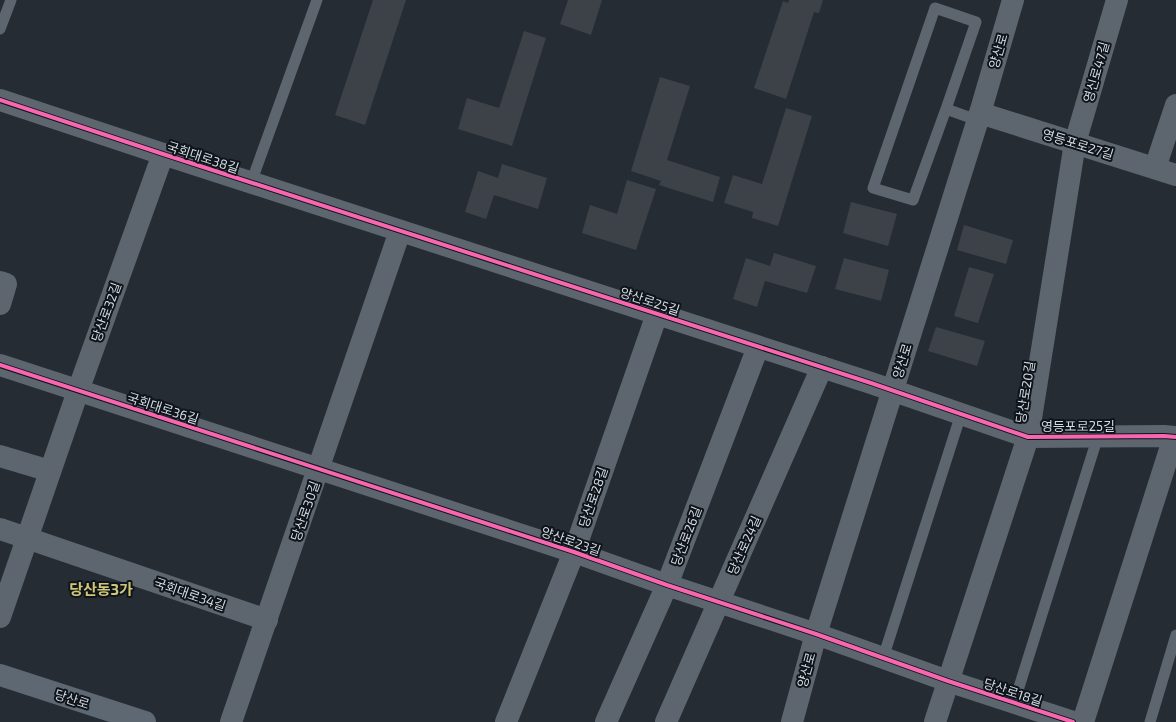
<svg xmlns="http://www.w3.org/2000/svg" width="1176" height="722" font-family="'Exo 2','Noto Sans KR',sans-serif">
	<rect width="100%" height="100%" fill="#262c33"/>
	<g fill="#3d4248">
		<path d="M373,0H406L365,125L335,115Z"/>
		<path d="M568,0H602L591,35L560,24Z"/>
		<path d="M789,0H823L819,13L814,12L786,99L754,88L783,1L788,3Z"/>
		<path d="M524,31L546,38L512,146L458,129L467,98L499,108Z"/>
		<path d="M660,77L690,86L667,160L720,177L713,202L659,185L661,181L631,171Z"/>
		<path d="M786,108L812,116L778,226L752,218L753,212L724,203L733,175L762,184Z"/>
		<path d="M502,164L547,178L538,209L494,195L486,219L465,212L478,171L498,178Z"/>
		<path d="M627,180L656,189L636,250L582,233L590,205L617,214Z"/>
		<path d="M851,202L897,214L888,246L843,233Z"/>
		<path d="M964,225L1013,240L1006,264L957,250Z"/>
		<path d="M774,253L816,266L807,293L765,281L757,307L733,299L746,258L770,266Z"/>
		<path d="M844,258L889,270L881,301L835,289Z"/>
		<path d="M969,267L994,274L978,323L954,316Z"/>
		<path d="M936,327L985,341L977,366L928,351Z"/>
	</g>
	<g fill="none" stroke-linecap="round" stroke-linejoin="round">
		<g stroke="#5d666e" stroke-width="11">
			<path d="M0,29L11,0"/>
			<path d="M946,109L913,200L873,188L935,8L976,22L946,109L977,120"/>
			<path d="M251,183L317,0"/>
			<path d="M883,658L961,414"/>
			<path d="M1014,703L1098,436"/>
			<path d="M1150,722L1176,635"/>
		</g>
		<g stroke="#5d666e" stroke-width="22">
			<path d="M0,100L163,154L871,383L1028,437L1164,436L1176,437"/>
			<path d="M980,113L1176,175"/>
			<path d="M1155,168L1176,105"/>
			<path d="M0,282L6,284L0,304"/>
			<path d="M0,365L574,552L667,585L816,634L948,681L1073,722"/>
			<path d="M0,456L50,471"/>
			<path d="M0,529L267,620"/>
			<path d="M0,617L78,391L163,154"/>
			<path d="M231,722L400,231"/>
			<path d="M506,722L574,552L657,314"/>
			<path d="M606,722L667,585L758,347"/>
			<path d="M666,722L822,367"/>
			<path d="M935,722L1028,437L1075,143L1117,0"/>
			<path d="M1083,722L1174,437"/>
		</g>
		<path stroke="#5d666e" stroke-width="22" d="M792,722L816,634L980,113L1013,0"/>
		<path stroke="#5e6873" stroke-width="22" d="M0,675L145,722"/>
		<g stroke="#0f141a" stroke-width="6">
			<g id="cycleway">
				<path d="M0,100L163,154L871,383L1028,437L1164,436L1176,437"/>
				<path d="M0,365L574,552L667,585L816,634L948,681L1073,722"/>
			</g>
		</g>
		<use href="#cycleway" stroke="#f766af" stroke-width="4"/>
	</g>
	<g text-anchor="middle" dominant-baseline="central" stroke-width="4" stroke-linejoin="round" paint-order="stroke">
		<g font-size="13" fill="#d3dbe4" stroke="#0f141a">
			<text transform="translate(998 51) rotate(-74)">양산로</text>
			<text transform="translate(1096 72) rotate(-74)">영신로47길</text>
			<text transform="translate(1078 144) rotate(17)">영등포로27길</text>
			<text transform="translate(203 157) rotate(18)">국회대로38길</text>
			<text transform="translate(650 301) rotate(18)">양산로25길</text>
			<text transform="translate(106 312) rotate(-70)">당산로32길</text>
			<text transform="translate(902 361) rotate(-73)">양산로</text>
			<text transform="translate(1025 392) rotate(-81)">당산로20길</text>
			<text transform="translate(163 408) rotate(18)">국회대로36길</text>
			<text x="1078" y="426">영등포로25길</text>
			<text transform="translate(593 497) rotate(-71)">당산로28길</text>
			<text transform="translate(305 511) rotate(-71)">당산로30길</text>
			<text transform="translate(686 536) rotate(-69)">당산로26길</text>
			<text transform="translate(571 541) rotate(19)">양산로23길</text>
			<text transform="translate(744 545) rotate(-66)">당산로24길</text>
			<text transform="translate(190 594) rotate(19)">국회대로34길</text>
			<text transform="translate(806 670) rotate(-75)">양산로</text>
			<text transform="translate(1013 692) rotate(18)">당산로18길</text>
			<text transform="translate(72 699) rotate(18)">당산로</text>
		</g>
		<g font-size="15" font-weight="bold" fill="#d1c678" stroke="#0f141a">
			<text x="101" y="589">당산동3가</text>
		</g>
	</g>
</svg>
